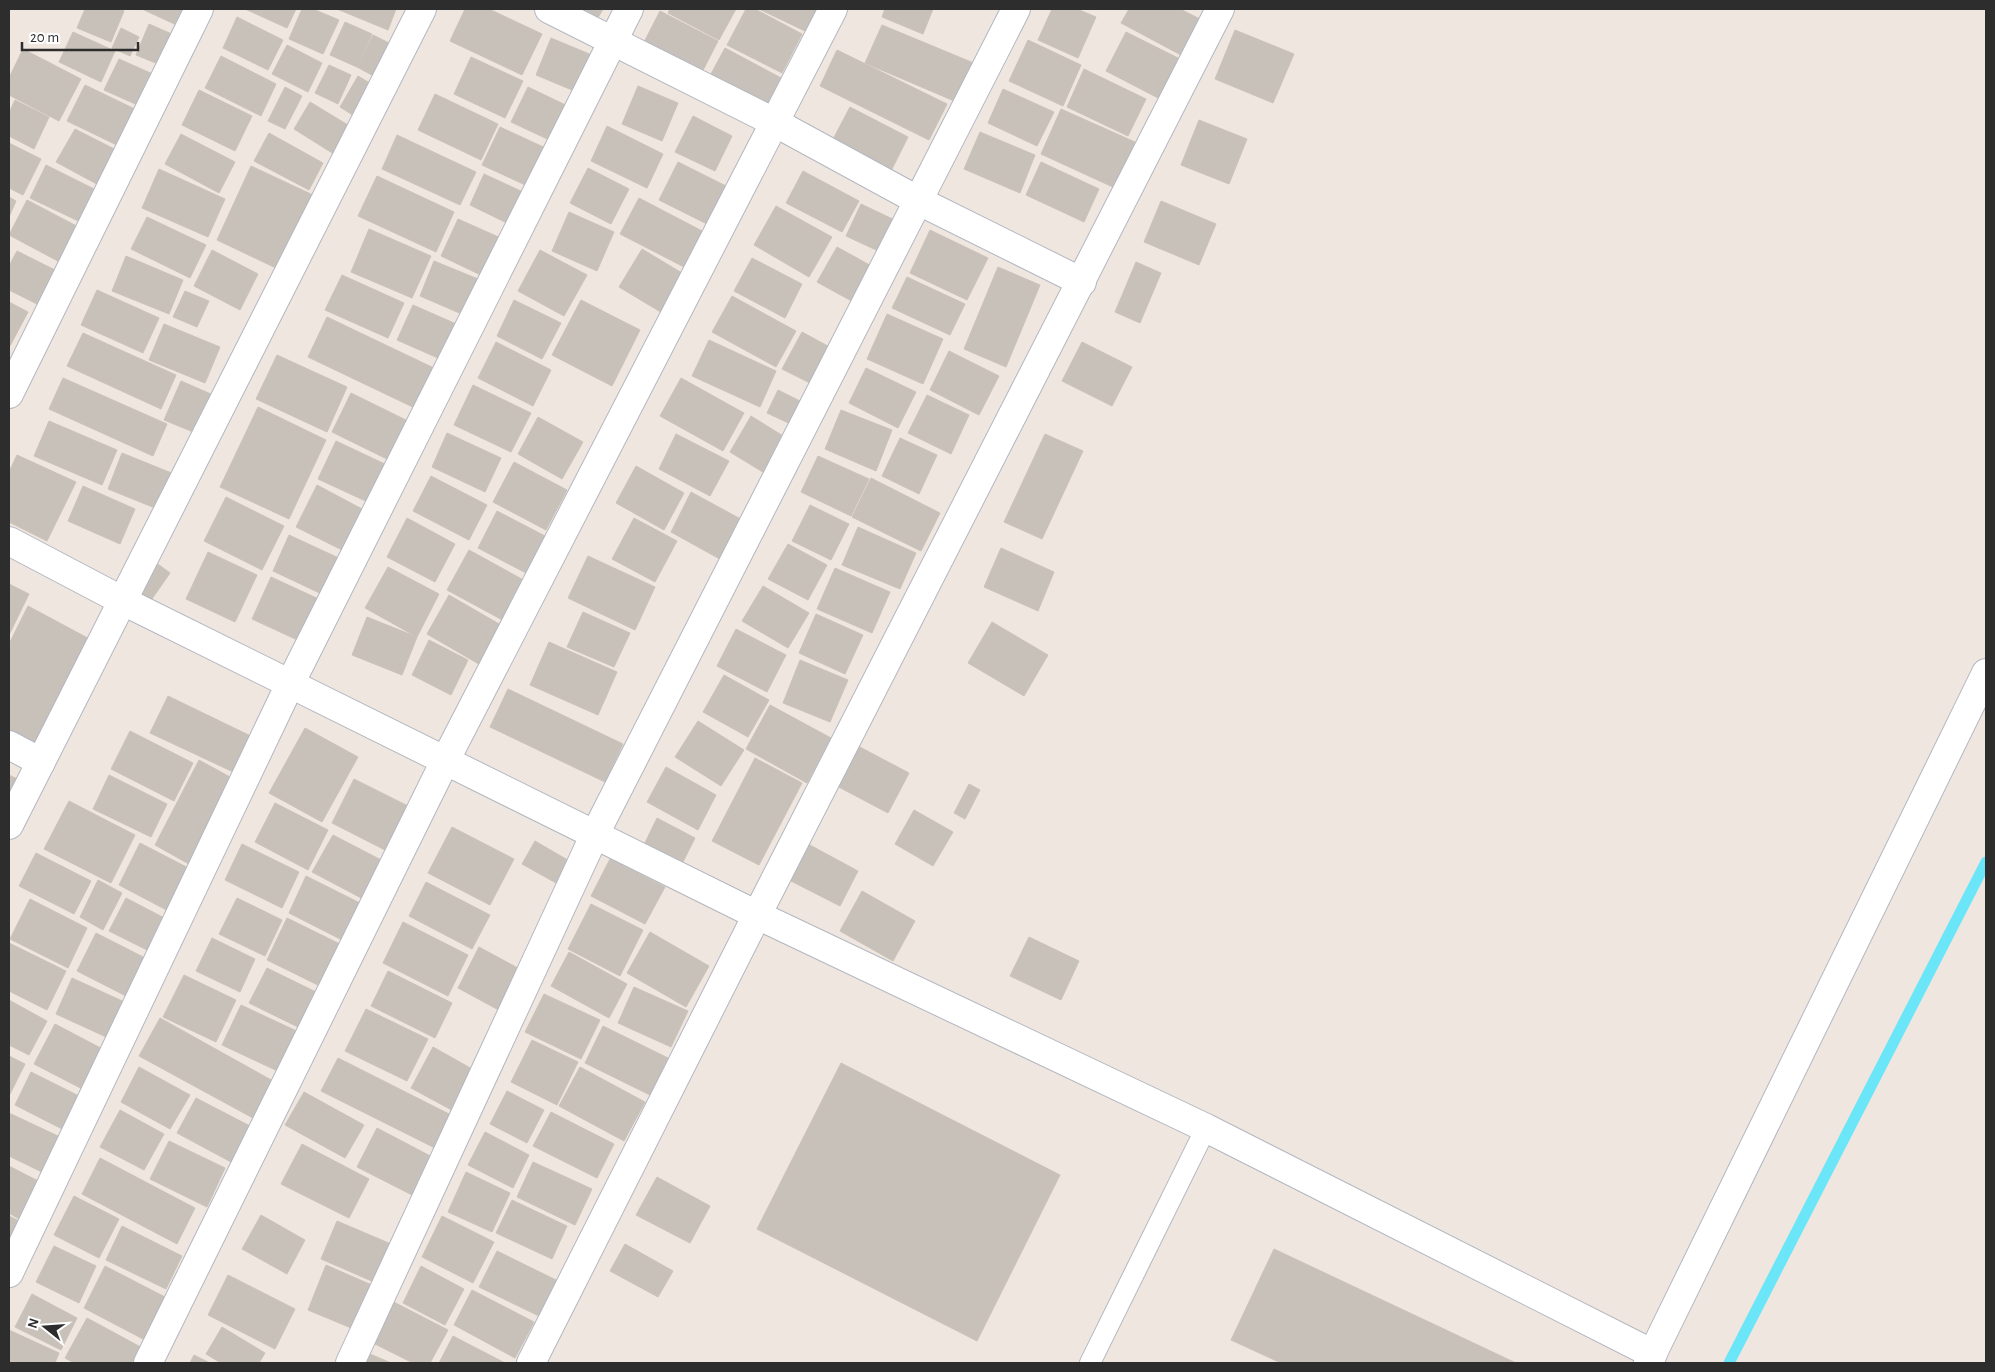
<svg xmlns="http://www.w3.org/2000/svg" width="1995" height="1372" font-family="'Alegreya Sans',sans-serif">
	<rect width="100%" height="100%" fill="#efe6df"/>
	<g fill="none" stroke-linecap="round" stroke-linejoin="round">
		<path stroke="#6be6f8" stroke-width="11" d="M1729,1363L1986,862"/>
	</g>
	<g fill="#c8c1ba" stroke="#cbc2b8">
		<path d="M85,9H118L124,11L111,42L77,28Z"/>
		<path d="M142,9H192L183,28Z"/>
		<path d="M245,9H296L287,28Z"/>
		<path d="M302,9H313L339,20L323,54L289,39Z"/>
		<path d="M337,9H396L388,30Z"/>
		<path d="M465,9H489L542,34L522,75L450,41Z"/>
		<path d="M575,9H603L596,21Z"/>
		<path d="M670,9H736L719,40L668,13Z"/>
		<path d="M746,9H755L802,34L782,73L727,45Z"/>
		<path d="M759,9H818L807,32Z"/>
		<path d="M885,9H933L923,34L882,17Z"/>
		<path d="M1052,9H1077L1096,17L1078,58L1038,40Z"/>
		<path d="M1129,9H1180L1200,19L1181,55L1121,23Z"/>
		<path d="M660,11L718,41L698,80L640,50Z"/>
		<path d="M237,17L283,40L268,70L223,48Z"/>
		<path d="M345,22L372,34L357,67L330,55Z"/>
		<path d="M149,24L181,38L168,68L136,55Z"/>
		<path d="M882,25L976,64L959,103L865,63Z"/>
		<path d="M121,28L139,37L130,56L112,48Z"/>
		<path d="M1235,30L1294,54L1273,103L1215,79Z"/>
		<path d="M73,32L115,51L101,82L59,62Z"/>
		<path d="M1126,32L1182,60L1162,100L1106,71Z"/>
		<path d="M373,35L401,49L385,82L357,67Z"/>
		<path d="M551,38L599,58L584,95L536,75Z"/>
		<path d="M1028,40L1081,65L1063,106L1009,81Z"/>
		<path d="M287,45L322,63L308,92L272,74Z"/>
		<path d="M725,48L783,79L763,116L705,85Z"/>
		<path d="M23,49L81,79L59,121L9,95V78Z"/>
		<path d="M837,50L947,104L929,140L820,86Z"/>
		<path d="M221,56L276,84L261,116L205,88Z"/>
		<path d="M471,57L523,81L505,118L454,94Z"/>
		<path d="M119,59L155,75L142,107L104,90Z"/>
		<path d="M329,65L351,75L338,104L315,93Z"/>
		<path d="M1084,69L1146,99L1128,136L1067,107Z"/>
		<path d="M358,76L373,85L356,117L340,107Z"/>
		<path d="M85,85L141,112L123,148L67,121Z"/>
		<path d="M638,86L678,103L662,141L622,124Z"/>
		<path d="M285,87L302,96L285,129L268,121Z"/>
		<path d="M528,87L576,110L560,145L511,122Z"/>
		<path d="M1003,89L1054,112L1037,146L988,123Z"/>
		<path d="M199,90L252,116L235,151L182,125Z"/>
		<path d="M435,94L498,124L481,160L418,130Z"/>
		<path d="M15,100L49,117L34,149L9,136V113Z"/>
		<path d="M310,102L353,128L337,156L294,129Z"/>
		<path d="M850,107L908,137L890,173L831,143Z"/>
		<path d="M1061,109L1135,142L1115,188L1041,154Z"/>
		<path d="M693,116L732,136L715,171L675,152Z"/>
		<path d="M1199,120L1247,139L1229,184L1181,165Z"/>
		<path d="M607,126L663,154L647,188L591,161Z"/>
		<path d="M500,127L552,151L534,189L482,165Z"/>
		<path d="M75,129L124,154L106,189L56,162Z"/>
		<path d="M980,132L1035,155L1020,193L964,169Z"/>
		<path d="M269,133L323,163L309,190L254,161Z"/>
		<path d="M181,134L235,162L219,193L165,164Z"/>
		<path d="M397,135L476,172L460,205L382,169Z"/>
		<path d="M9,143L41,159L23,195L9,188Z"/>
		<path d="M678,162L728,187L709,225L659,200Z"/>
		<path d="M1041,162L1099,189L1084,222L1026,195Z"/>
		<path d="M46,165L106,195L91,227L30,198Z"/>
		<path d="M251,166L313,195L278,269L217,240Z"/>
		<path d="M588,168L629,189L611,224L570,203Z"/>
		<path d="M159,169L225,199L208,237L142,208Z"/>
		<path d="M803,171L859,201L842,232L786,203Z"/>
		<path d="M484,174L523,192L509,224L470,205Z"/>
		<path d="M377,176L454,212L436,252L358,216Z"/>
		<path d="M9,197L16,201L9,217Z"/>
		<path d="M639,198L706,233L688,269L620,234Z"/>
		<path d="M27,200L88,232L69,267L9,235Z"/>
		<path d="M1161,201L1216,224L1199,265L1144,242Z"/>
		<path d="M861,204L901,223L887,255L846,236Z"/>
		<path d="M776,206L832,237L809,277L754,245Z"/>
		<path d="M569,212L614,232L597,271L552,251Z"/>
		<path d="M147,217L206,245L190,278L131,249Z"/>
		<path d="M458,219L503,239L485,277L441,256Z"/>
		<path d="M369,229L431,256L412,298L351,272Z"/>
		<path d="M930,230L988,258L967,300L910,273Z"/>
		<path d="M837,247L877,269L857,304L817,282Z"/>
		<path d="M642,249L687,276L664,314L619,287Z"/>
		<path d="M212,250L258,274L240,310L194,286Z"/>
		<path d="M540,250L587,275L564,316L518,291Z"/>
		<path d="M17,251L61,273L43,307L9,290V266Z"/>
		<path d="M126,256L183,280L169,314L112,291Z"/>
		<path d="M752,258L802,284L785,318L734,291Z"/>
		<path d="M434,261L478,279L464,315L420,296Z"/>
		<path d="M1136,262L1161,273L1140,323L1115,312Z"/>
		<path d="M998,267L1040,285L1006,367L964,349Z"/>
		<path d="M342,275L404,303L388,338L325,310Z"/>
		<path d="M907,277L965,304L950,335L892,308Z"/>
		<path d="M97,290L159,318L143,353L81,325Z"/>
		<path d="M185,291L209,301L197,327L173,317Z"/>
		<path d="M732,296L796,331L776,367L712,332Z"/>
		<path d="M514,300L561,323L542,359L497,336Z"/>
		<path d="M581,300L640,330L612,386L552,355Z"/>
		<path d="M9,302L28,312L10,346L9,345Z"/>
		<path d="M413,305L463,327L447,362L397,340Z"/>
		<path d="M887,314L943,339L923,384L867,359Z"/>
		<path d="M327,317L438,370L419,410L308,357Z"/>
		<path d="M164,324L220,347L205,383L149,360Z"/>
		<path d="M802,332L837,351L818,387L782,369Z"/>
		<path d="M83,333L176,375L161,409L67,366Z"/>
		<path d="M709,340L776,371L760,407L692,376Z"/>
		<path d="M496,342L551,370L533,406L478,378Z"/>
		<path d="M1082,342L1132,367L1112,406L1062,381Z"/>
		<path d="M949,351L999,376L979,415L930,390Z"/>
		<path d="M277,355L347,387L327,432L256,399Z"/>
		<path d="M866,368L916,392L898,428L849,403Z"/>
		<path d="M63,378L167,424L153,456L49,409Z"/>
		<path d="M681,378L744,413L723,451L660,416Z"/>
		<path d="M181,381L220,398L203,436L164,420Z"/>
		<path d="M473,385L531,413L511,452L454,425Z"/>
		<path d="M778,390L806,404L795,426L767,413Z"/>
		<path d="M351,393L412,423L393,462L332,432Z"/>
		<path d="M927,395L969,415L951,454L908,433Z"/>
		<path d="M258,407L326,440L289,519L220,487Z"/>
		<path d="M841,410L892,430L876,471L825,449Z"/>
		<path d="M751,416L788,439L766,474L730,452Z"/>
		<path d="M538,417L583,442L562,479L518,454Z"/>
		<path d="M49,421L117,450L102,485L34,456Z"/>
		<path d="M447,433L501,458L485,492L432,467Z"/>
		<path d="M676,434L729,461L710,496L659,469Z"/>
		<path d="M1045,434L1083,451L1042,539L1004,522Z"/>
		<path d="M900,438L937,455L919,494L882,476Z"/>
		<path d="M336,441L389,466L372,504L318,479Z"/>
		<path d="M122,453L174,474L160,510L108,489Z"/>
		<path d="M17,455L76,482L47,541L9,522V472Z"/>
		<path d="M818,456L869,479L851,516L801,492Z"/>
		<path d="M514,462L567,490L546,530L493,502Z"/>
		<path d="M636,466L684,493L664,530L616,503Z"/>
		<path d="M431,476L487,505L469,540L413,511Z"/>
		<path d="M871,478L940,513L921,551L852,517Z"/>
		<path d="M317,485L364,510L344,551L296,527Z"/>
		<path d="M83,486L135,509L120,544L68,521Z"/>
		<path d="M691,492L748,523L727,563L671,532Z"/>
		<path d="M226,497L284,526L262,570L204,541Z"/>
		<path d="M810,505L849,524L831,560L792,541Z"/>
		<path d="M497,511L547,537L528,574L478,548Z"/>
		<path d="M407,518L455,544L435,582L387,557Z"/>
		<path d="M634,518L677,541L655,582L612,559Z"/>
		<path d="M858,527L916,553L900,589L842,565Z"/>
		<path d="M289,535L343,560L326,596L273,571Z"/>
		<path d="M788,544L827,565L808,600L768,579Z"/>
		<path d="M1001,548L1054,572L1038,611L984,587Z"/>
		<path d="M469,550L529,583L508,623L447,590Z"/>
		<path d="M208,552L257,575L235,622L186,599Z"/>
		<path d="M588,556L655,587L635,630L568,598Z"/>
		<path d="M151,559L170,573L147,606L128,593Z"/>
		<path d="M388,567L439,594L417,637L365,608Z"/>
		<path d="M835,568L890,592L872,633L817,609Z"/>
		<path d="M271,577L323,601L304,643L252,619Z"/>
		<path d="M9,584L29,594L9,635Z"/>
		<path d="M763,586L809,613L788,648L742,621Z"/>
		<path d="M449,595L506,628L484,667L427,634Z"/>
		<path d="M28,606L97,643L42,750L9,733V644Z"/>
		<path d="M583,612L630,633L614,667L567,647Z"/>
		<path d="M816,614L863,635L845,674L799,653Z"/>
		<path d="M367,617L417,637L402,675L352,655Z"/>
		<path d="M992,622L1048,655L1024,696L968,663Z"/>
		<path d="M736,629L786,655L767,692L717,666Z"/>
		<path d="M429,640L468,660L451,695L412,675Z"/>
		<path d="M549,642L617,672L598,715L530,685Z"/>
		<path d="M800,660L848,680L830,722L783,703Z"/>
		<path d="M724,675L769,700L748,737L703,712Z"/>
		<path d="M508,689L623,744L605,782L490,727Z"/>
		<path d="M168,696L261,741L244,777L150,733Z"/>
		<path d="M770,705L831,738L807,783L746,749Z"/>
		<path d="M698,721L744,750L721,786L675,757Z"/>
		<path d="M305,728L358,757L322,822L269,793Z"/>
		<path d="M130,731L193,763L174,801L111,769Z"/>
		<path d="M856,745L909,773L888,813L835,785Z"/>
		<path d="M755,758L802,783L759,865L712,841Z"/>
		<path d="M199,760L241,783L196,868L155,845Z"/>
		<path d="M666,767L716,795L698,830L647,802Z"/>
		<path d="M9,775L26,783L9,818Z"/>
		<path d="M109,775L167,804L151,837L93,809Z"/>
		<path d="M354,779L408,806L385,850L332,823Z"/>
		<path d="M969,784L980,790L965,819L954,813Z"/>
		<path d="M69,801L135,835L111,883L44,849Z"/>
		<path d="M275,803L328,830L308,870L255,842Z"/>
		<path d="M914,810L953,832L933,866L895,844Z"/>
		<path d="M657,818L695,838L679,870L641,851Z"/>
		<path d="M452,827L514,859L490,905L428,873Z"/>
		<path d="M333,835L385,862L365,900L312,872Z"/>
		<path d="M535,841L578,866L565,888L522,864Z"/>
		<path d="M140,843L198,873L176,915L119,885Z"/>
		<path d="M242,844L299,872L282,908L225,880Z"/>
		<path d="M808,844L858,871L840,906L789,880Z"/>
		<path d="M36,853L91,881L74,914L19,886Z"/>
		<path d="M610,859L665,887L645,924L591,896Z"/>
		<path d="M306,876L366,906L348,943L289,913Z"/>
		<path d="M98,880L122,893L103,930L80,917Z"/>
		<path d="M426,882L490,915L472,949L409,916Z"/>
		<path d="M862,891L915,921L893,961L840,931Z"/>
		<path d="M126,898L174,923L157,955L109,931Z"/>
		<path d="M237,898L282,920L265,956L219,934Z"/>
		<path d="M30,899L87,928L68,968L10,939Z"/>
		<path d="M591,904L643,930L620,976L568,949Z"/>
		<path d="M287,918L344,946L324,988L267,960Z"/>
		<path d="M403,922L468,955L448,996L383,963Z"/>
		<path d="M650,932L709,966L686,1007L627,973Z"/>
		<path d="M96,933L153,962L134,1000L77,971Z"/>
		<path d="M1029,937L1079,961L1061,1000L1010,976Z"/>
		<path d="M212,938L255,959L240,992L196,971Z"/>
		<path d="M9,943L66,971L47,1010L9,991Z"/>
		<path d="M479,947L527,973L506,1014L458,988Z"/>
		<path d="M569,952L627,984L609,1018L551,986Z"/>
		<path d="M267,968L320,994L302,1029L249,1003Z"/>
		<path d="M388,971L452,1003L435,1038L371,1006Z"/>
		<path d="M184,975L236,1000L216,1042L163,1017Z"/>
		<path d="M72,978L131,1005L115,1041L56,1014Z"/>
		<path d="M634,987L688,1011L671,1047L618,1023Z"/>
		<path d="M544,994L600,1020L581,1059L525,1032Z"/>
		<path d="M9,1000L47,1021L29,1055L9,1045Z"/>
		<path d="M241,1005L303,1034L284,1074L222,1045Z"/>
		<path d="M366,1009L428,1039L407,1081L345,1051Z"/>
		<path d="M160,1018L273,1081L253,1118L139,1056Z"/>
		<path d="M55,1024L112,1054L92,1094L34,1064Z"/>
		<path d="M603,1026L668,1058L650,1095L585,1063Z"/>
		<path d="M532,1040L578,1062L557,1105L511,1082Z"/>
		<path d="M433,1047L481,1074L459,1114L411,1088Z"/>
		<path d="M9,1056L25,1064L9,1096Z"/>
		<path d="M338,1058L457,1118L441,1151L321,1091Z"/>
		<path d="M841,1063L1060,1175L977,1341L757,1229Z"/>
		<path d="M139,1067L190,1095L170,1129L121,1102Z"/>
		<path d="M580,1067L645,1102L624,1141L559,1106Z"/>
		<path d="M31,1072L85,1099L68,1132L15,1105Z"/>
		<path d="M507,1091L544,1110L527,1143L490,1124Z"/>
		<path d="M304,1092L364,1125L345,1158L285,1125Z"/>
		<path d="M196,1098L250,1126L231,1162L177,1133Z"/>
		<path d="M120,1110L164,1134L144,1170L100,1147Z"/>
		<path d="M551,1112L614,1144L597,1178L533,1146Z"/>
		<path d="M9,1113L60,1137L44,1173L9,1156Z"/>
		<path d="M377,1128L436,1159L416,1197L357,1167Z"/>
		<path d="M485,1132L529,1155L513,1188L468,1165Z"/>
		<path d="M169,1141L225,1168L207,1207L150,1179Z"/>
		<path d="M302,1144L369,1179L349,1218L281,1184Z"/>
		<path d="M100,1158L195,1208L177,1244L82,1194Z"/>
		<path d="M533,1162L592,1189L575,1225L517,1197Z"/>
		<path d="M9,1166L44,1184L24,1222L9,1213Z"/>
		<path d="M466,1172L510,1193L492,1232L448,1212Z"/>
		<path d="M657,1177L710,1206L690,1243L636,1215Z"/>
		<path d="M74,1196L119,1219L99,1258L54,1235Z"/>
		<path d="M512,1200L567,1226L552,1259L496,1233Z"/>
		<path d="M261,1215L305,1240L287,1274L242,1249Z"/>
		<path d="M9,1216L19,1221L9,1240Z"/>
		<path d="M442,1216L494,1242L473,1283L422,1257Z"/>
		<path d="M337,1221L391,1244L374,1282L321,1259Z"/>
		<path d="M122,1226L182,1256L166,1289L106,1260Z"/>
		<path d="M625,1244L673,1271L658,1297L610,1271Z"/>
		<path d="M54,1246L96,1266L79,1303L36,1282Z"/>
		<path d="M1274,1249L1516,1363H1281L1231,1340Z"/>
		<path d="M497,1251L558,1281L541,1317L479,1287Z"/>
		<path d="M326,1265L374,1286L356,1330L308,1310Z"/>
		<path d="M105,1266L165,1297L143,1339L84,1308Z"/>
		<path d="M421,1266L464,1289L445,1325L403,1303Z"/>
		<path d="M228,1275L295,1309L275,1349L208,1315Z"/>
		<path d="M472,1290L534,1322L515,1358L454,1325Z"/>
		<path d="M32,1294L77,1318L61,1350L15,1327Z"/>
		<path d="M386,1298L448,1330L430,1363H413L365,1339Z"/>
		<path d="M87,1318L148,1351L142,1363H74L65,1358Z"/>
		<path d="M222,1327L265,1353L259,1363H221L206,1354Z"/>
		<path d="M9,1330L59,1353L55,1363H9Z"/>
		<path d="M453,1336L505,1363H439Z"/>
		<path d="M370,1354L391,1363H366Z"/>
		<path d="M194,1355L210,1363H190Z"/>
	</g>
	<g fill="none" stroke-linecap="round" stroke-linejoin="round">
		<g stroke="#b3b7c1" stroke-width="22">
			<path id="service" d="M1090,1363L1206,1128"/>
		</g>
		<g stroke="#b3b7c1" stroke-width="30">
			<g id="minor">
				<path d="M549,9L774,122L919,201L1082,282"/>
				<path d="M9,394L199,9"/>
				<path d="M9,541L123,601L757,915L1206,1128L1653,1354"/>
				<path d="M9,745L41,762"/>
				<path d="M9,825L422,9"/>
				<path d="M9,1273L290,684L629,9"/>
				<path d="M148,1363L445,761L833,9"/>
				<path d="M350,1363L595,834L1016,9"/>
				<path d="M531,1363L757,915L1220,9"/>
			</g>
		</g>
		<g stroke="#b3b7c1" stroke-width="30">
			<path id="tertiary" d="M1648,1363L1986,673"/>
		</g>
		<use href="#service" stroke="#fff" stroke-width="20"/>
		<use href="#minor" stroke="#fff" stroke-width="28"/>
		<use href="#tertiary" stroke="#fff" stroke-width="28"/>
	</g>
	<rect width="1995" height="1372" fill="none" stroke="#2d2d2d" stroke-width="20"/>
	<g transform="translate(45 1327) rotate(287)" stroke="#ffffff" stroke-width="4" paint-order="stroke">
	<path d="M0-4L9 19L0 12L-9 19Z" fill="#2d2d2d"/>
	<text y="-8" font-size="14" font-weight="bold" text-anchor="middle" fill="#2d2d2d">N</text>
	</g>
	<path d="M22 42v8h116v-8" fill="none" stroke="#2d2d2d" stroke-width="2.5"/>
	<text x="30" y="42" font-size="15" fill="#2d2d2d" stroke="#ffffff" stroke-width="4" paint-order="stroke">20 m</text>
</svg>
